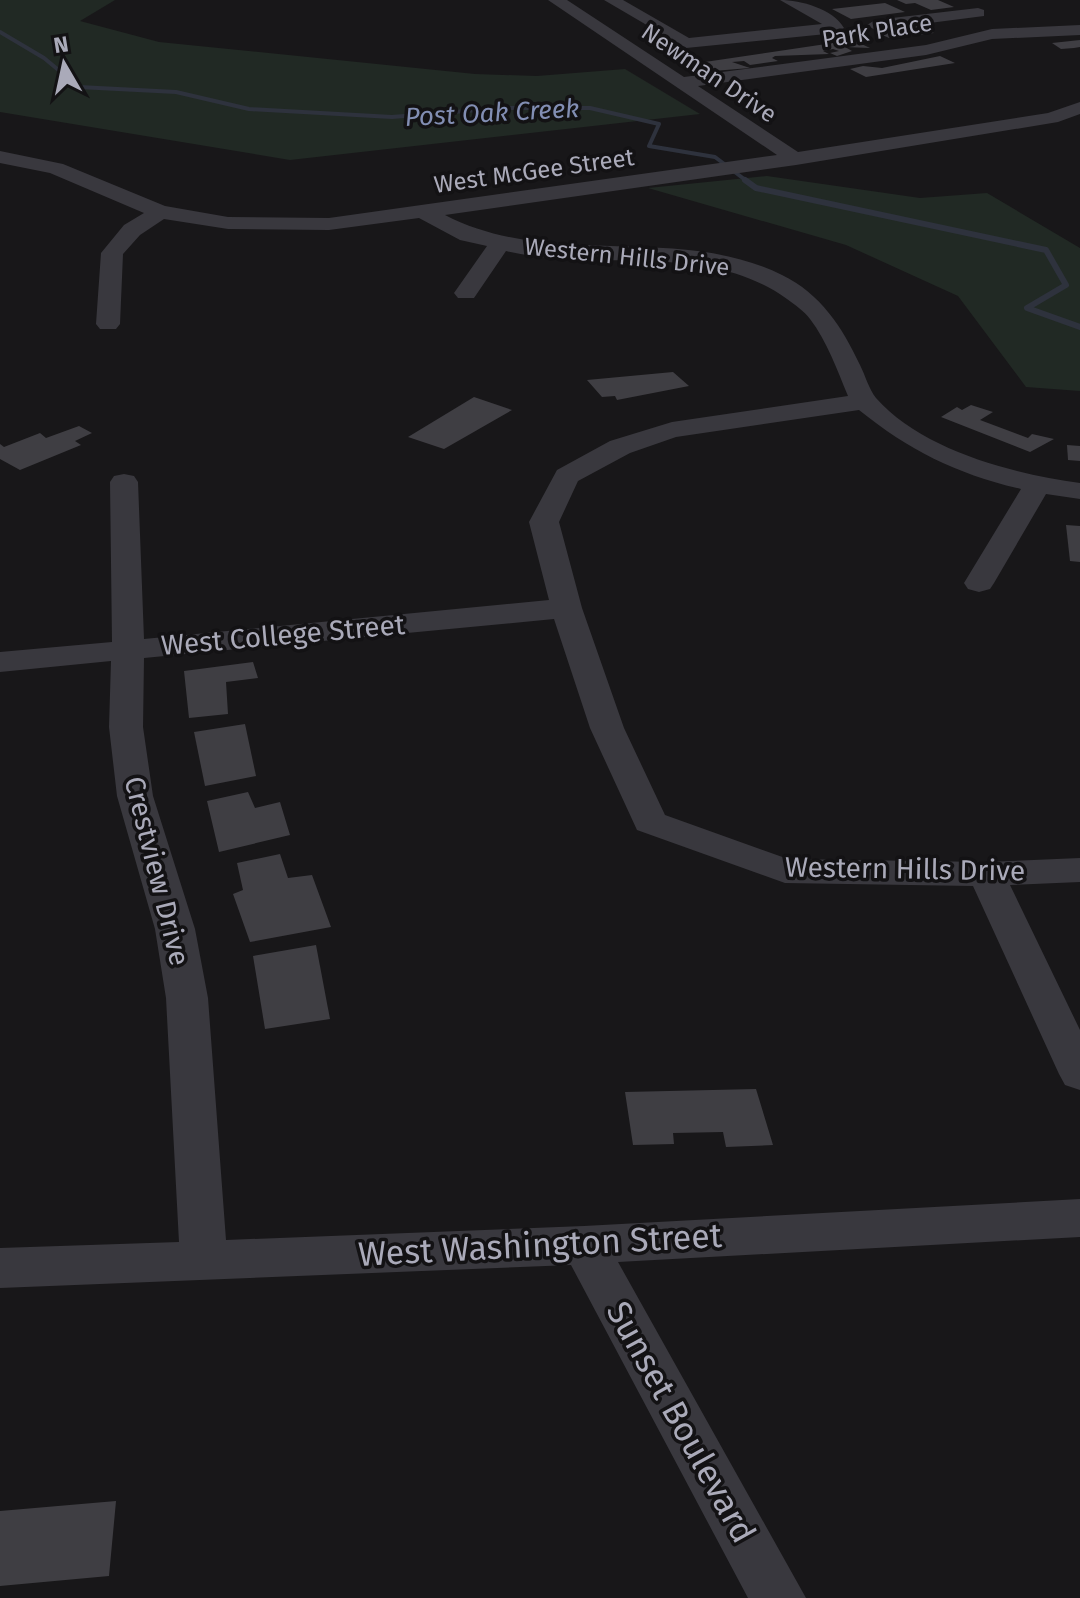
<svg xmlns="http://www.w3.org/2000/svg" width="1080" height="1598" font-family="'Fira Sans',sans-serif">
	<rect width="100%" height="100%" fill="#181719"/>
	<g fill="#212924">
		<path d="M0,0H115L80,21L159,42L475,74L537,76L625,69L700,114L290,160L0,112Z"/>
		<path d="M767,176L920,198L987,193L1080,248V391L1026,387L958,296L846,245L648,188Z"/>
	</g>
	<g fill="none" stroke-linecap="round" stroke-linejoin="round">
		<path stroke="#2e323d" stroke-width="4" d="M0,32L44,58L79,87L176,92L249,109L392,117L503,108H590L659,124L649,146L715,157L748,182"/>
		<path stroke="#2e323d" stroke-width="6" d="M745,180L756,188L1046,250L1066,285L1027,308L1080,327"/>
	</g>
	<g fill="#3f3e43">
		<path d="M897,0H938L954,7L931,10L915,3L906,4Z"/>
		<path d="M885,3L905,12L851,19L832,9Z"/>
		<path d="M920,26L934,33L889,38L876,32Z"/>
		<path d="M853,40L870,48L845,47L852,51L837,56L830,53L839,51L833,49L823,51L829,54L775,56L772,58L778,61L750,65L744,61L732,62L750,68L713,71L698,63Z"/>
		<path d="M1080,40V47L1074,48L1061,49L1052,43Z"/>
		<path d="M940,56L955,63L866,77L850,69L863,66L882,68Z"/>
		<path d="M673,372L689,386L617,400L615,396L602,397L587,380Z"/>
		<path d="M474,397L512,410L444,449L408,437Z"/>
		<path d="M971,405L993,412L980,420L1028,438L1032,434L1054,439L1030,452L941,417L957,407L962,410Z"/>
		<path d="M79,426L92,433L75,441L81,445L20,470L0,459V444L4,447L40,433L46,438Z"/>
		<path d="M1067,445L1080,446V461L1068,460Z"/>
		<path d="M1066,525L1080,526V562L1070,561Z"/>
		<path d="M253,662L258,678L226,682L228,714L189,718L184,671Z"/>
		<path d="M245,724L256,776L205,786L194,732Z"/>
		<path d="M248,792L255,808L280,802L290,835L219,852L207,801Z"/>
		<path d="M280,854L288,878L312,875L331,927L250,942L233,894L243,890L237,863Z"/>
		<path d="M316,945L330,1019L265,1029L253,956Z"/>
		<path d="M756,1089L773,1145L726,1147L723,1132L673,1133L674,1144L633,1145L625,1092Z"/>
		<path d="M116,1501L109,1576L0,1586V1511Z"/>
	</g>
	<g fill="none" stroke-linecap="round" stroke-linejoin="round">
		<g fill="#39383e" fill-rule="evenodd">
			<path d="M548,0H567L684,77L926,45L992,29L1080,25V35L992,39L926,55L698,86L798,152L1048,113L1080,102V114L1058,122L796,165L445,215C551,270 677,223 782,275C821,294 842,327 860,365C865,375 869,389 876,398C922,450 1013,474 1080,483V499L1046,494L994,583L990,589L979,592L968,589L964,583L1021,489C957,474 910,451 859,410L676,437L630,453L578,481L559,522L582,608L624,728L665,815L788,859L986,862L1080,858V882L1010,885L1080,1030V1090L1065,1085L1059,1074L973,886L785,883L637,830L590,728L554,619L144,658L143,727L153,796L195,929L208,998L226,1240L584,1226L1080,1199V1237L618,1262L806,1598H748L571,1265L0,1288V1248L179,1242L166,998L155,929L117,796L109,727L111,661L0,672V652L112,642L110,482L114,476L124,474L134,476L138,482L144,639L549,600L529,522L557,470L610,441L672,422L848,396C837,370 827,341 810,319C804,311 795,305 787,299C705,240 598,273 506,251L474,298H458L454,293L487,246L460,240L419,218L329,230L228,229L164,219L140,235L123,254L120,324L116,329H100L96,324L101,253L124,225L144,213L50,173L0,163V151L63,164L165,206L228,217L329,218L777,155Z"/>
			<path d="M604,0H623L689,38L822,24L780,0C801,0 833,9 844,28L836,33L686,48Z"/>
			<path d="M978,8L984,10V16L875,30L867,25L875,20Z"/>
		</g>
	</g>
	<g text-anchor="middle" dominant-baseline="central" stroke-width="7" stroke-linejoin="round" paint-order="stroke">
		<g font-size="24" fill="#aaaab9" stroke="#131214">
			<text transform="translate(877 31) rotate(-9)">Park Place</text>
			<text transform="translate(709 73) rotate(34)">Newman Drive</text>
			<text transform="translate(534 171) rotate(-8)">West McGee Street</text>
			<text transform="translate(627 257) rotate(6)">Western Hills Drive</text>
		</g>
		<g font-size="26" font-style="italic" fill="#828eb3" stroke="#131214">
			<text transform="translate(492 113) rotate(-3)">Post Oak Creek</text>
		</g>
		<g font-size="28" fill="#aaaab9" stroke="#131214">
			<text transform="translate(283 635) rotate(-5)">West College Street</text>
			<text transform="translate(905 869) rotate(1)">Western Hills Drive</text>
			<text transform="translate(157 871) rotate(76)">Crestview Drive</text>
		</g>
		<g font-size="34" fill="#aaaab9" stroke="#131214">
			<text transform="translate(540 1245) rotate(-3)">West Washington Street</text>
			<text transform="translate(681 1422) rotate(61)">Sunset Boulevard</text>
		</g>
	</g>
	<g transform="translate(64 64) rotate(351)" stroke="#131214" stroke-width="6" paint-order="stroke">
	<path d="M0-6L14 30L0 20L-14 30Z" fill="#aaaab9"/>
	<text y="-12" font-size="22" font-weight="bold" text-anchor="middle" fill="#aaaab9">N</text>
	</g>
</svg>
